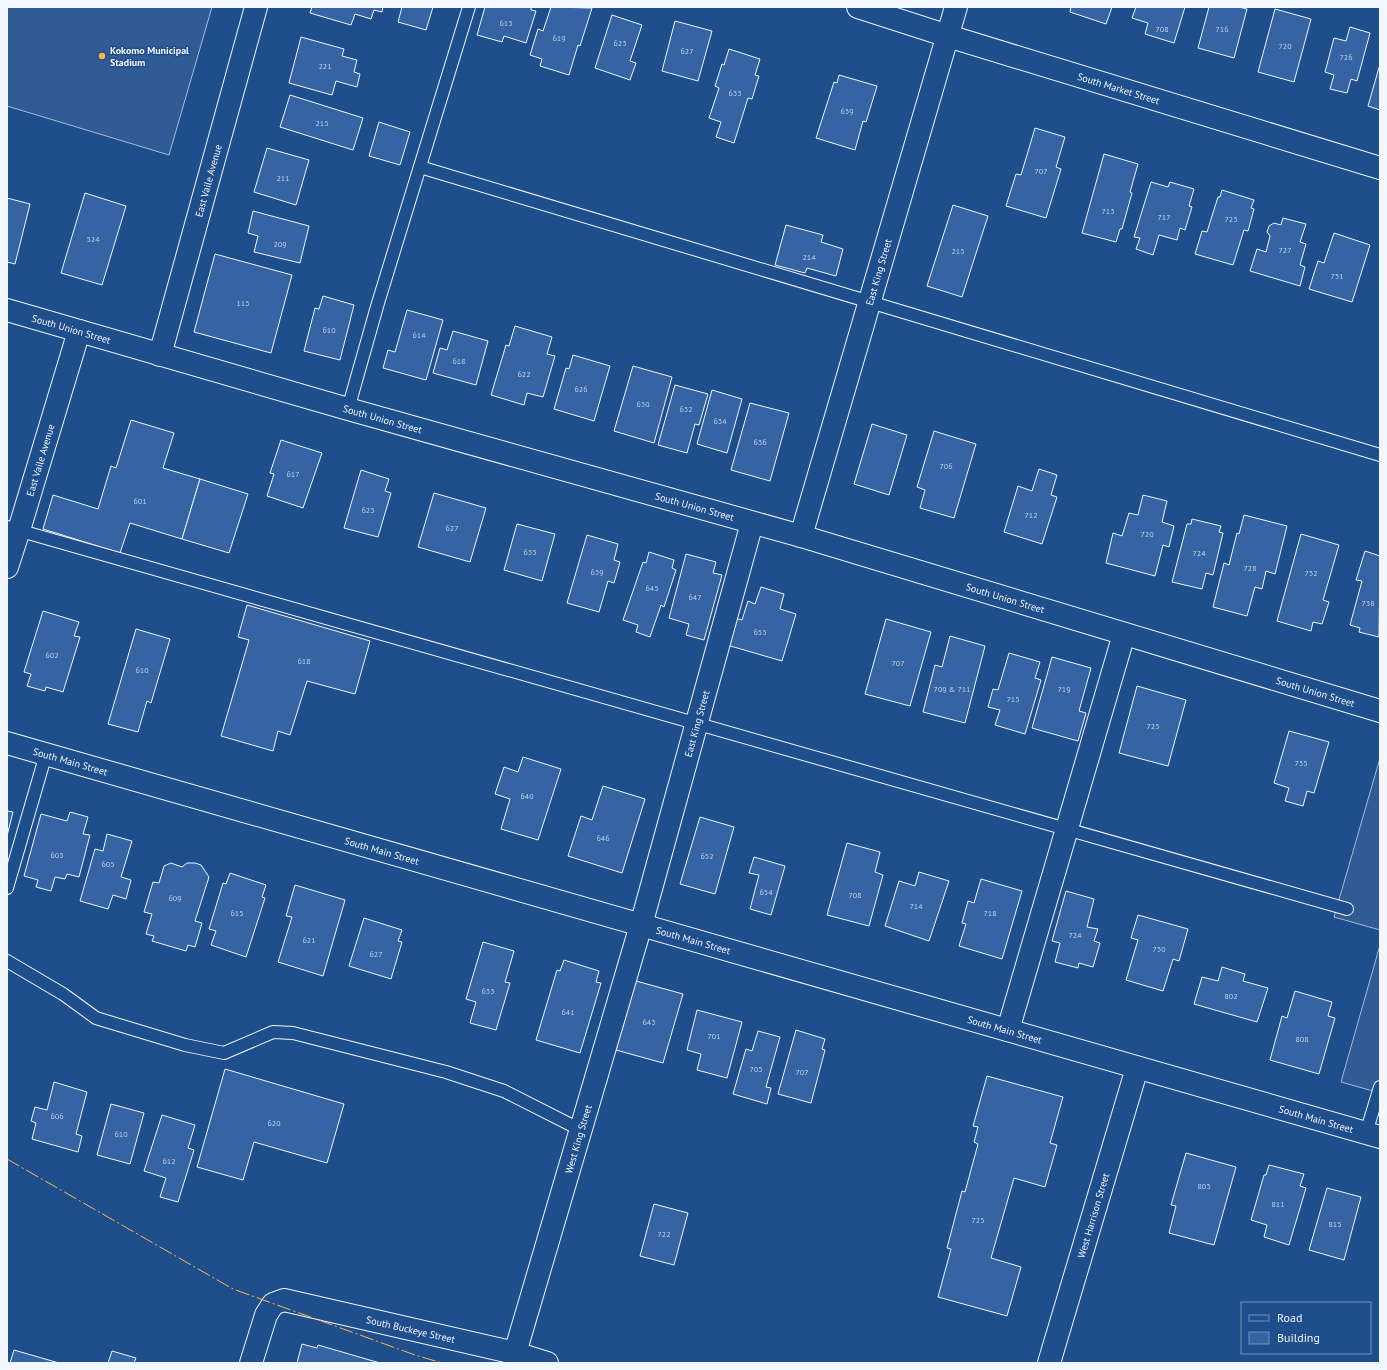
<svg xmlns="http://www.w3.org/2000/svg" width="1387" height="1370" font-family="'PT Sans',sans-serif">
	<rect width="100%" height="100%" fill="#1f4e8c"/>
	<g fill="#305b95" stroke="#a8bbd7">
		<path d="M7,7H212L169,155L7,106Z"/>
		<path d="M1380,758V930L1334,917Z"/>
		<path d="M1380,945V1093L1341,1082Z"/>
	</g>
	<g fill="#3563a3" stroke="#f2f6ff">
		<path d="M312,7H383L382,12L374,10L371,19L355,14L351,25L310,13Z"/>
		<path d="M402,7H433L426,30L398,22Z"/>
		<path d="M485,7H531V10L536,11L526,43L504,36L502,42L477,35Z"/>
		<path d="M551,7L592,8L580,46L578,45L569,75L540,66L542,59L530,55L538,29L543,31Z"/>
		<path d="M1071,7H1112L1106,24L1070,12Z"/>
		<path d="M1136,7H1185L1174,43L1145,34L1148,23L1132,18Z"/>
		<path d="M1209,7H1239L1247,9L1234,58L1198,48Z"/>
		<path d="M1275,9L1311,19L1294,82L1258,72Z"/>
		<path d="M612,15L642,25L630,61L636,63L630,80L595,68Z"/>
		<path d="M675,21L712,31L698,81L662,71Z"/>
		<path d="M1350,27L1370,33L1357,81L1351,79L1347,93L1330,89L1334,75L1325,72L1334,38L1346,41Z"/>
		<path d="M301,37L344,49L342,56L357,60L354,72L360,74L357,87L336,81L332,95L289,83Z"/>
		<path d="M729,49L760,59L755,75L759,76L752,99L748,98L734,143L716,137L721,122L709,118L719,88L715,86L722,64L724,65Z"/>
		<path d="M1380,64V110L1368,106Z"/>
		<path d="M839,75L877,86L866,122L863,121L855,150L816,138L834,82L837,83Z"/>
		<path d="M290,95L363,118L353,150L280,127Z"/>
		<path d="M379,122L410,132L400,165L369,156Z"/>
		<path d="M1035,128L1065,137L1056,167L1061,169L1046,218L1006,206L1016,174L1021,175Z"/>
		<path d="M267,148L309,160L296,205L254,192Z"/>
		<path d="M1104,154L1138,164L1130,192L1132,193L1122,229H1120L1116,242L1082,233Z"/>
		<path d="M1151,182L1168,187L1170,182L1194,189L1189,206L1192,207L1185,230L1180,228L1177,240L1159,235L1153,255L1136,249L1140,238L1134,237Z"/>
		<path d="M1222,190L1254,200L1251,208L1254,209L1248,231L1244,230L1233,265L1195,254L1202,231L1207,232L1218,197H1220Z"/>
		<path d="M85,193L126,206L102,285L61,273Z"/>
		<path d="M7,198L30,204L15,264L7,262Z"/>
		<path d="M953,205L988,216L962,297L927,286Z"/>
		<path d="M253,211L309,226L300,263L254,252L258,236L248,233Z"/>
		<path d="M1283,218L1306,224L1300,242L1306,244L1300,265L1305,267L1300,286L1250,271L1257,249L1266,252L1270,236L1267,232L1269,226L1274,223L1281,225Z"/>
		<path d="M786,225L823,235L821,242L843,249L836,276L807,268L805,273L775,265Z"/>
		<path d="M1334,233L1370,245L1352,302L1309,289L1318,261L1324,263Z"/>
		<path d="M215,254L292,275L271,353L194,332Z"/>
		<path d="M323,296L354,305L340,360L304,351L315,308L319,309Z"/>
		<path d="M407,310L443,320L426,380L383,368L388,350L395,352Z"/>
		<path d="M515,326L552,337L547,354L555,356L543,397L527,393L524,405L491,395L506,345L509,346Z"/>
		<path d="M453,331L488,341L476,385L433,373L440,348L447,350Z"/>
		<path d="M573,355L610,366L594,421L554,409L566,368L569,369Z"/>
		<path d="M633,366L672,377L654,443L614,431Z"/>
		<path d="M675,385L708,394L699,425L695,424L687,453L658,445Z"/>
		<path d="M712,390L742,399L727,453L697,444Z"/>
		<path d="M750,403L789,413L770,481L731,470Z"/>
		<path d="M131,420L174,433L163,468L200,479L182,539L130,523L120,553L43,529L53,495L98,509L111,466L116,468Z"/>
		<path d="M872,424L907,435L889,495L854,484Z"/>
		<path d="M934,431L976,444L954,518L920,508L925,490L917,487Z"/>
		<path d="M281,440L322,453L303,508L267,496L274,474L270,473Z"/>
		<path d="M1039,469L1057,475L1051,495L1057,497L1042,544L1004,532L1018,486L1032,491Z"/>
		<path d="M361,470L389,479L385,491L391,493L378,537L344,528Z"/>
		<path d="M200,479L248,494L229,553L182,539Z"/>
		<path d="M434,493L486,508L470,562L418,547Z"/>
		<path d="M1143,495L1167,501L1162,522L1174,526L1169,547L1163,545L1155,576L1106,563L1113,533L1122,536L1129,513L1138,515Z"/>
		<path d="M1244,515L1287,526L1275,574L1266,571L1262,589L1255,587L1247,616L1213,607L1224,563L1229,565L1237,533L1239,534Z"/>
		<path d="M1192,519L1221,526L1219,532L1223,533L1213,575L1206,573L1202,589L1172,582L1187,524H1191Z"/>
		<path d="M517,524L555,534L542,581L504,570Z"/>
		<path d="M1301,534L1339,545L1323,600L1329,602L1322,624L1313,622L1311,631L1277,621Z"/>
		<path d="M587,535L618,544L614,560L620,562L614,583L608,581L599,612L567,603Z"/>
		<path d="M1365,551L1380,556L1379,637L1359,632L1360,628L1350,625L1362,581L1356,580Z"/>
		<path d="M649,552L674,560L672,568L676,570L664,607L661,605L650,637L636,632L638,625L623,620L643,562L646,563Z"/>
		<path d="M686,554L716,562L713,573L722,575L704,640L686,635L689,624L669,618Z"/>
		<path d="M761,587L784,594L780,609L796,614L782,661L727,645L735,618L742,620L748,601L755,604Z"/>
		<path d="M247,605L370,641L355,694L307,681L290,735L278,731L273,751L221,736L249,640L238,637Z"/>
		<path d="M43,611L79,622L74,636L80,637L63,692L46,687L45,691L27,686L31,674L24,672Z"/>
		<path d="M886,619L931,632L910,706L865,694Z"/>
		<path d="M136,629L170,639L151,703L147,701L138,732L108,724Z"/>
		<path d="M950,636L985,646L965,723L923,712L935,665L942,667Z"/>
		<path d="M1009,653L1040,662L1035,678L1041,680L1025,734L995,725L1000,710L988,707L993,689L998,690Z"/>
		<path d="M1052,657L1091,668L1079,711L1086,713L1078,741L1032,728Z"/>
		<path d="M1137,686L1186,700L1168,766L1119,753Z"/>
		<path d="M1289,731L1329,742L1314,793L1307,791L1303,806L1285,801L1289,788L1274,783Z"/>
		<path d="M523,757L561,769L538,840L501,829L510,799L495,794L504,767L518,772Z"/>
		<path d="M603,786L645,799L622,873L568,856L581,816L592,820Z"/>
		<path d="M7,811L13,812L7,836Z"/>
		<path d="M70,812L88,817L83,834L90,835L79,877L67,874L65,879L55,877L51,891L36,887L38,880L24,876L41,814L67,821Z"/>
		<path d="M700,817L734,827L715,894L680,884Z"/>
		<path d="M107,834L132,841L121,877L131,880L126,899L113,895L108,909L80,901L95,849L103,851Z"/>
		<path d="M847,843L880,852L875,872L883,875L869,926L827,915Z"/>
		<path d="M754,857L785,866L771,915L750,909L759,875L749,873Z"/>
		<path d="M171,863L182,867L187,863H195L201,865L209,877L195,921L202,923L195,947L188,945L186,951L152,941L154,936L146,934L152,914L144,912L153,882L159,883L164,866Z"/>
		<path d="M919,872L949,881L929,941L885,926L899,881L915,886Z"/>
		<path d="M230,873L266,885L262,897L265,898L246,957L211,945L216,931L209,929L223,883L226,884Z"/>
		<path d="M981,879L1022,891L1002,959L959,946L966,924L962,923L968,901L974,903Z"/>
		<path d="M295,885L345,900L323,976L278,962L292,917L286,916Z"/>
		<path d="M1066,891L1094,899L1087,927L1098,929L1094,941L1100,943L1093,967L1079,963L1078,968L1055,962L1060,943L1052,941Z"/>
		<path d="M1138,915L1188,929L1179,961L1173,959L1163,991L1126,980L1138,940L1131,938Z"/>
		<path d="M364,918L402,930L398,941L402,942L391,979L349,966Z"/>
		<path d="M483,942L514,951L505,982L510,983L496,1030L470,1023L476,1002L466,999Z"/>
		<path d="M564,960L599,971L596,982L601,983L580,1053L536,1040L557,970L560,971Z"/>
		<path d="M1222,967L1245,974L1243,981L1268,988L1257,1022L1194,1004L1202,977L1218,981Z"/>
		<path d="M636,981L683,994L663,1063L616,1050Z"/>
		<path d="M1295,991L1332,1002L1328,1016L1335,1018L1319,1074L1270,1060L1282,1016L1287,1018Z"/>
		<path d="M697,1010L742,1022L727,1078L697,1070L701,1054L687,1050Z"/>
		<path d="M796,1030L825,1039L822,1049L825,1050L811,1103L778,1094Z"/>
		<path d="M758,1031L780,1037L766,1087L771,1088L767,1104L733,1094L746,1049L752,1051Z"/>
		<path d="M225,1069L344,1104L327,1163L254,1142L243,1180L197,1167Z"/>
		<path d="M987,1076L1063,1097L1050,1143L1057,1145L1045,1187L1014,1178L991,1258L1021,1267L1007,1316L938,1297L951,1249L947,1248L962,1191L965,1192L978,1144L974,1142L978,1127L973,1126Z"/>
		<path d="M54,1082L87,1092L76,1134L82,1136L78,1152L32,1139L36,1123L31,1121L35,1107L47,1110Z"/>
		<path d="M111,1104L144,1113L130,1164L97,1155Z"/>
		<path d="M162,1115L195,1125L188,1148L194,1150L178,1202L160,1197L166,1178L144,1171Z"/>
		<path d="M1186,1153L1236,1167L1214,1245L1169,1233L1176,1206L1171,1205Z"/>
		<path d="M1269,1165L1304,1174L1300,1186L1306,1188L1289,1245L1264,1237L1267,1225L1251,1220L1264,1175H1266Z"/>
		<path d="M1327,1188L1361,1197L1344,1260L1309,1250Z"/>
		<path d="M654,1204L688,1213L674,1265L640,1256Z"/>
		<path d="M302,1344L317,1348L318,1345L380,1363H297Z"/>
		<path d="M14,1350L59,1363H10Z"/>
		<path d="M112,1351L136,1358L134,1363H108Z"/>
	</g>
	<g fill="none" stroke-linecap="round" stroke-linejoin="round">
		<g stroke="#f2f6ff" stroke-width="14">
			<g id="service">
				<path d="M420,167L1380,455"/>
				<path d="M348,409L378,303L469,7"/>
				<path d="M7,527L1347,909"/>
				<path d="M7,888L46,754"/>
				<path d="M7,961L63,994L96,1018L185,1045L224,1053L273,1032L293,1033L446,1072L504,1091L581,1130"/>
				<path d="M1366,1133L1380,1087"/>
			</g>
		</g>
		<g stroke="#f2f6ff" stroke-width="24">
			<g id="minor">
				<path id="s1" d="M858,7L948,36L1380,168"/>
				<path id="s2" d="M801,536L956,7"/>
				<path id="s3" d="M7,567L19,530L79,331"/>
				<path id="s4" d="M7,743L1380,1137"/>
				<path d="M1008,1030L1124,634"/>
				<path id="s5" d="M515,1353L641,925L752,523"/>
				<path id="s6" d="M251,1363L266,1315L273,1304L284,1300L515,1353L547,1363"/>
				<path id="s7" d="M1049,1363L1137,1068"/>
			</g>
		</g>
		<g stroke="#f2f6ff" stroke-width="24">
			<g id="tertiary">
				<path id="s8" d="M7,310L348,409L801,536L1380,711"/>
				<path id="s9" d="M160,355L256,7"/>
			</g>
		</g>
		<use href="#service" stroke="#1f4e8c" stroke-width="12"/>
		<use href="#minor" stroke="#1f4e8c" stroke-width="22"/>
		<use href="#tertiary" stroke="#1f4e8c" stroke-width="22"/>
		<path stroke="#ffb74d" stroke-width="1" stroke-dasharray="14 3 2 3" stroke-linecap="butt" d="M7,1159L233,1289L415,1355L442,1363"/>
	</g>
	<circle fill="#ffb74d" stroke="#1f4e8c" stroke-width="1.5" cx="102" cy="56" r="4"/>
	<g text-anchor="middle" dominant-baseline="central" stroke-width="3" stroke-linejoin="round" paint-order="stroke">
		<g font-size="8" fill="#c3d1e8">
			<text x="506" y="23">613</text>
			<text x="1162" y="29">708</text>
			<text x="1222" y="29">716</text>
			<text x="559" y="38">619</text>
			<text x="620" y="43">623</text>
			<text x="1285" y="46">720</text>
			<text x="687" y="51">627</text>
			<text x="1346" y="57">726</text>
			<text x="325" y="66">221</text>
			<text x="735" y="93">633</text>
			<text x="847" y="111">639</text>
			<text x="322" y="123">215</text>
			<text x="1041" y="171">707</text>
			<text x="283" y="178">211</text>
			<text x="1108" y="211">713</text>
			<text x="1164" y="217">717</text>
			<text x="1231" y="219">723</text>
			<text x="93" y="239">524</text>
			<text x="280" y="244">209</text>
			<text x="1285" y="250">727</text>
			<text x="958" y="251">215</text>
			<text x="809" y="257">214</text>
			<text x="1337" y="276">731</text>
			<text x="243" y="303">115</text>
			<text x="329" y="330">610</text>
			<text x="419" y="335">614</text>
			<text x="459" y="361">618</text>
			<text x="524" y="374">622</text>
			<text x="581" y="389">626</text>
			<text x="643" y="404">630</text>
			<text x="686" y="409">632</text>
			<text x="720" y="421">634</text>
			<text x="760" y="442">636</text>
			<text x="946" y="466">706</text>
			<text x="293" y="474">617</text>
			<text x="140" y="501">601</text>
			<text x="368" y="510">623</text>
			<text x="1031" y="515">712</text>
			<text x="452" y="528">627</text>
			<text x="1147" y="534">720</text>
			<text x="530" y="552">635</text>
			<text x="1199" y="553">724</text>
			<text x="1250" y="568">728</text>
			<text x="597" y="572">639</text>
			<text x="1311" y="573">732</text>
			<text x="652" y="588">645</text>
			<text x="695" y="597">647</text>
			<text x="1368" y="603">738</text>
			<text x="760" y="632">653</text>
			<text x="52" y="655">602</text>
			<text x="304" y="661">618</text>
			<text x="898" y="663">707</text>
			<text x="142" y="670">610</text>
			<text x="952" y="689">709 &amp; 711</text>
			<text x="1064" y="689">719</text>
			<text x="1013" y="699">715</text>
			<text x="1153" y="726">725</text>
			<text x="1301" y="763">735</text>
			<text x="527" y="796">640</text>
			<text x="603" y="838">646</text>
			<text x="57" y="855">603</text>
			<text x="707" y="856">652</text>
			<text x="108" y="864">605</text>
			<text x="766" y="892">654</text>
			<text x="855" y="895">708</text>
			<text x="175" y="898">609</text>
			<text x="916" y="906">714</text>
			<text x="237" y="913">615</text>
			<text x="990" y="913">718</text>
			<text x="1075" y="935">724</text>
			<text x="309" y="940">621</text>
			<text x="1159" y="949">730</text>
			<text x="376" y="954">627</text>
			<text x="488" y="991">633</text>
			<text x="1231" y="996">802</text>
			<text x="568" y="1012">641</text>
			<text x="649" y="1022">643</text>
			<text x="714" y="1036">701</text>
			<text x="1302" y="1039">808</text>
			<text x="756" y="1069">705</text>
			<text x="802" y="1072">707</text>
			<text x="57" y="1116">606</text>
			<text x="274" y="1123">620</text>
			<text x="121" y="1134">610</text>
			<text x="169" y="1161">612</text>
			<text x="1204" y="1186">803</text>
			<text x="1278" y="1204">811</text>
			<text x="978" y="1220">725</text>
			<text x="1335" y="1224">815</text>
			<text x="664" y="1234">722</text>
		</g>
		<g font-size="10" font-weight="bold" fill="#f2f6ff" stroke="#1f4e8c" text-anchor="start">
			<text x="110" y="50">Kokomo Municipal<tspan x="110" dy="12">Stadium</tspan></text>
		</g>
		<g font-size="10" fill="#f2f6ff" stroke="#1f4e8c">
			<text stroke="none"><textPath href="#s1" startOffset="273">South Market Street</textPath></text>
			<text stroke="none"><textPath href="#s9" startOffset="181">East Vaile Avenue</textPath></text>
			<text stroke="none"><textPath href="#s2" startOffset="275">East King Street</textPath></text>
			<text stroke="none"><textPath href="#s8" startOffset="67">South Union Street</textPath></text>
			<text stroke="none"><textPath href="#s8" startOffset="391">South Union Street</textPath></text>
			<text stroke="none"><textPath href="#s3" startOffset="112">East Vaile Avenue</textPath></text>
			<text stroke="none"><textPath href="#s8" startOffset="715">South Union Street</textPath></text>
			<text stroke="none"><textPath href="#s8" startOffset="1039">South Union Street</textPath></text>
			<text stroke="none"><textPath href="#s8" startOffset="1363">South Union Street</textPath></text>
			<text stroke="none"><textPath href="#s5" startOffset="655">East King Street</textPath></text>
			<text stroke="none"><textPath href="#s4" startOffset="66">South Main Street</textPath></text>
			<text stroke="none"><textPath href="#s4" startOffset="390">South Main Street</textPath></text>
			<text stroke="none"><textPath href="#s4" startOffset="714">South Main Street</textPath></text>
			<text stroke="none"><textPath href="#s4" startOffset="1038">South Main Street</textPath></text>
			<text stroke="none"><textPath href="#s4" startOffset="1362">South Main Street</textPath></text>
			<text stroke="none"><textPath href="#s5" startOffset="223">West King Street</textPath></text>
			<text stroke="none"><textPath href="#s7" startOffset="154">West Harrison Street</textPath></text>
			<text stroke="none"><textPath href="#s6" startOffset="205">South Buckeye Street</textPath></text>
		</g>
	</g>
	<rect width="1387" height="1370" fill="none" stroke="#f2f6ff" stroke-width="16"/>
	<rect x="1241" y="1302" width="130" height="52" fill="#1f4e8c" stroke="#7391ba"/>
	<rect x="1249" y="1315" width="20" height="6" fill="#1f4e8c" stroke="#7391ba"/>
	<text x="1277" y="1322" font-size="12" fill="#f2f6ff">Road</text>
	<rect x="1249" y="1332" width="20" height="12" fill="#3563a3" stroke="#7391ba"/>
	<text x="1277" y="1342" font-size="12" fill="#f2f6ff">Building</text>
</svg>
